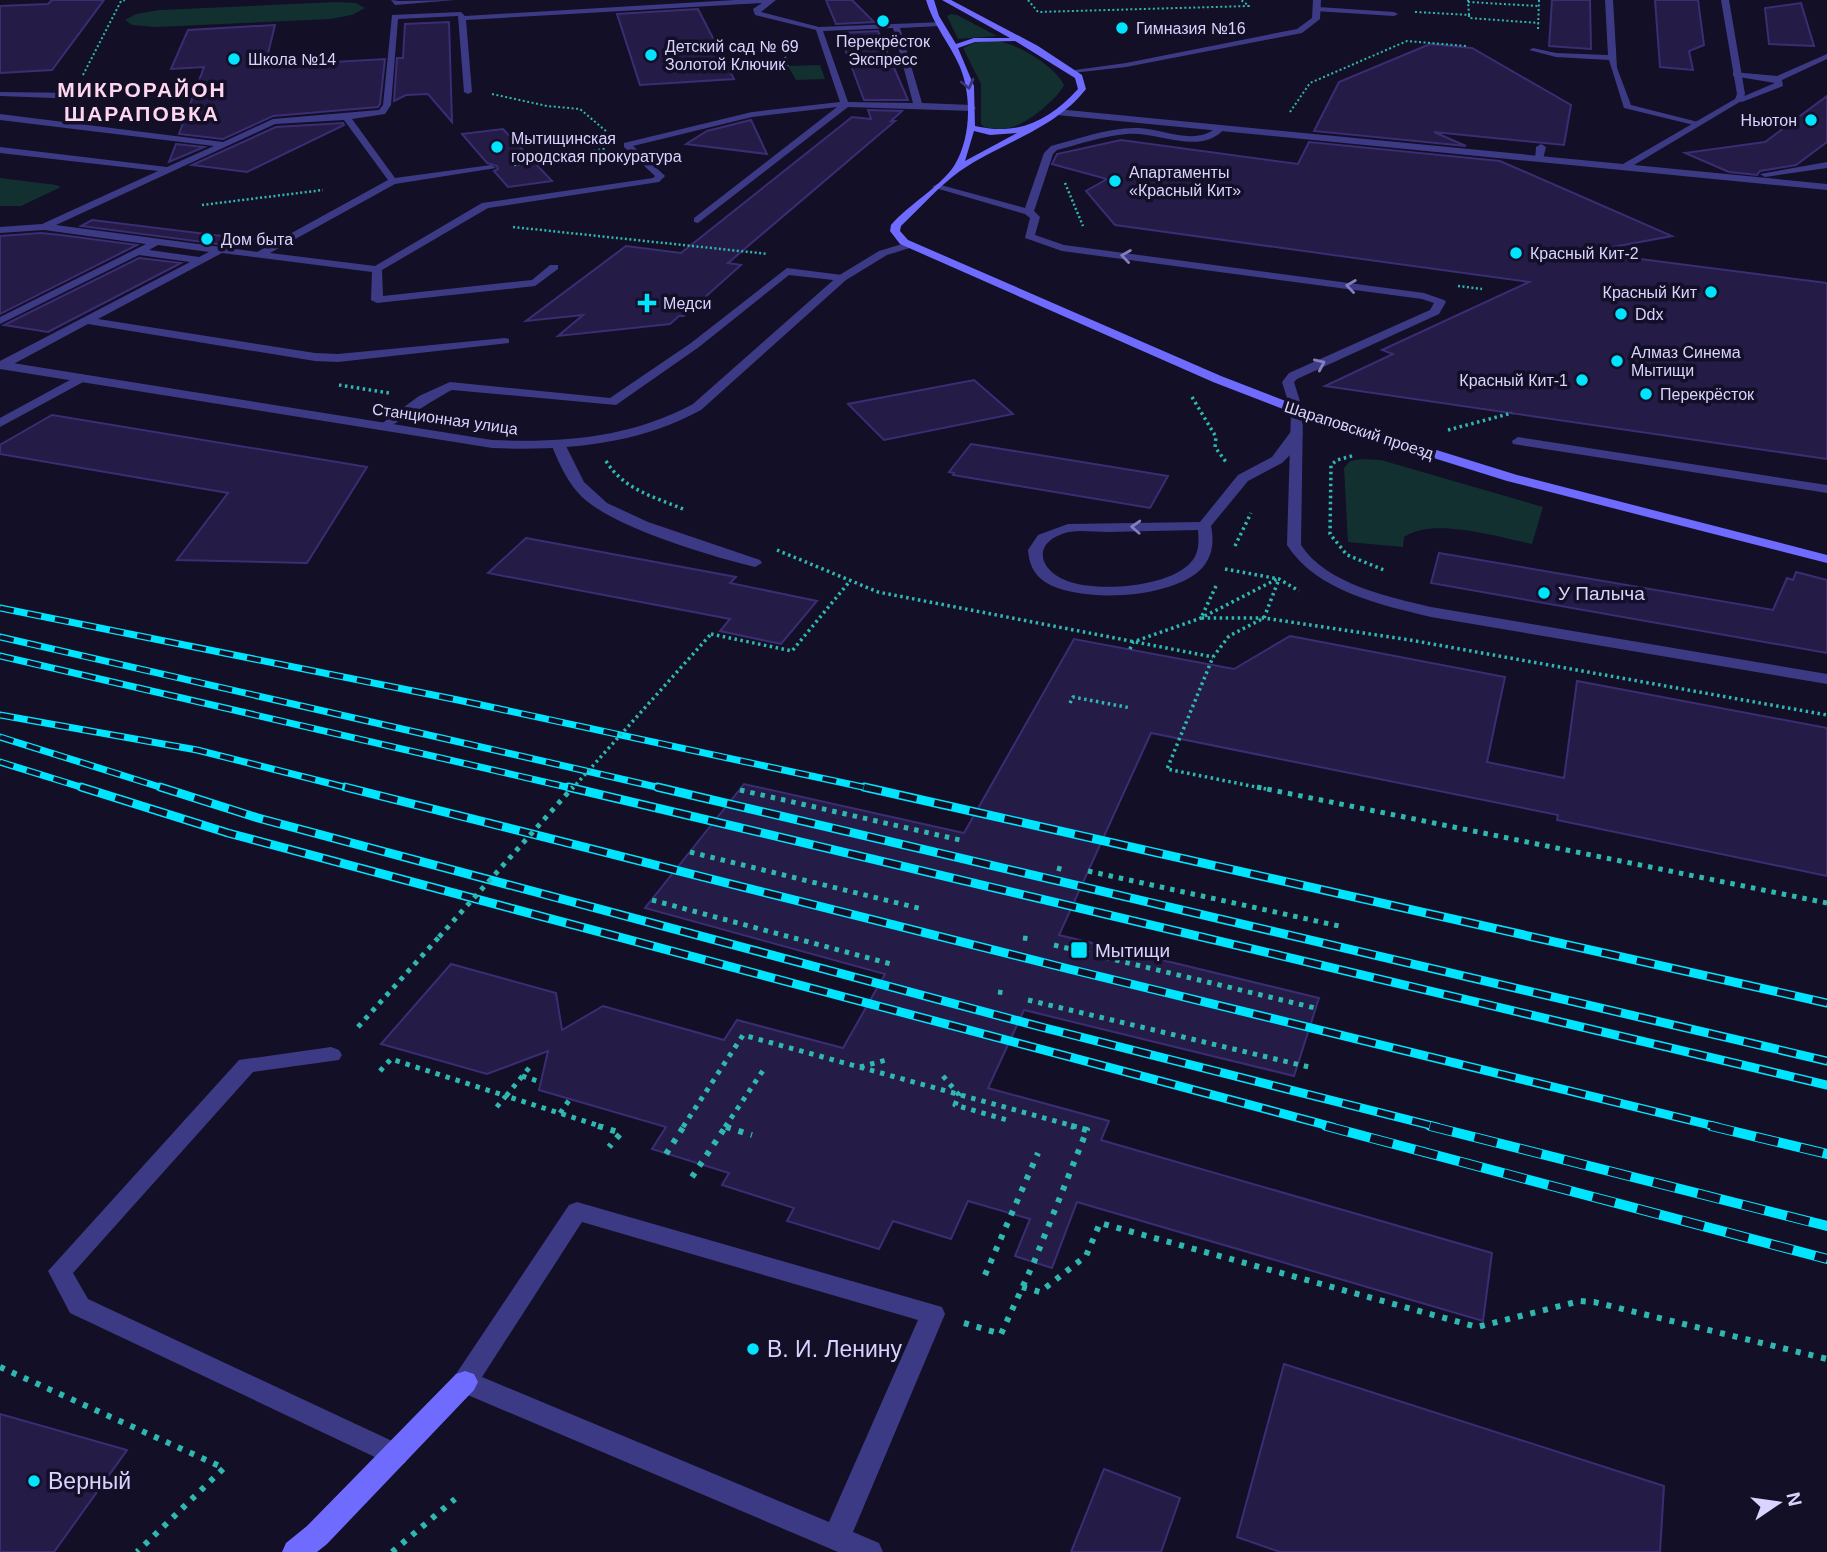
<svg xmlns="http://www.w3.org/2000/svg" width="1827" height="1552" font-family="Helvetica,sans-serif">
	<rect width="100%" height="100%" fill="#130f26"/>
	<g fill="#12302f">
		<path d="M337,2L356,3L365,8L352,15L330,19L155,27L132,25L125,20L136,14L160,10Z"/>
		<path d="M951,14L957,15L997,36L958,39L947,16Z"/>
		<path d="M997,41C1017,43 1056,67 1064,85C1058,99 1027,123 1013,127C1004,130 993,129 984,127L981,124V84L963,48L976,42Z"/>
		<path d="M820,65L825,79L796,80L788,66Z"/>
		<path d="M0,178L56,185L61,187L21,206H0Z"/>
		<path d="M1362,459L1381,460L1543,507L1532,544C1497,537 1434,517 1404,537L1403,547L1348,542L1344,468L1350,461Z"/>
	</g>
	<g fill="#241b47" stroke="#3b2d73" stroke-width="2">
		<path d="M52,0H104L52,70L0,73V6L48,4Z"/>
		<path d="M826,0H852L874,22L836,24Z"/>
		<path d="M1552,0H1590L1591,49L1549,46Z"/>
		<path d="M1655,0H1698L1704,45L1689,51L1693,70L1660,67Z"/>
		<path d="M1801,3L1814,46L1769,44L1765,8Z"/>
		<path d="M698,9L734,79L640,85L617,14Z"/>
		<path d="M449,22L452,122L428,94L406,95L394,101L397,58H403L405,24Z"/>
		<path d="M275,25L265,66L385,59L380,104L378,107L273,116L223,139L179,134L204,67L171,69L188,30Z"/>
		<path d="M878,31L889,56L908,100H864L839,33Z"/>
		<path d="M1430,44L1472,48L1571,105L1564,145L1434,132L1466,146L1314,131L1339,82Z"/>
		<path d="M1827,96V142L1796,165L1760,171L1757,175L1729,172L1685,153L1765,142Z"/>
		<path d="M868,110L902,111L891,121H895L728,263L741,265L684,316H679L670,324L558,336L583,315L526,321L626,246L681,253L852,117L871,119Z"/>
		<path d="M751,120L767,154L686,144L707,131Z"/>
		<path d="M343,123L344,125L247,172L192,165L276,127Z"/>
		<path d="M503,129L552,181L508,187L494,171L498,169L497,166L487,163L462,134Z"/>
		<path d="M1121,140L1298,164L1309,142L1500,161L1672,236L1586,252L1827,283V459L1325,386L1393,354L1382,350L1529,282L1115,225L1086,191L1107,179L1052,164L1057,154Z"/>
		<path d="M176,144L204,147L169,162Z"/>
		<path d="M92,220L231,237L218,244L81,226Z"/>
		<path d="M41,233L61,235L137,245L0,314V236Z"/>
		<path d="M139,258L181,263L48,332L4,325Z"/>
		<path d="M974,380L1013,414L884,440L848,404Z"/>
		<path d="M52,415L367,467L307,563L177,560L228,493L0,454V445Z"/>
		<path d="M971,444L1168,476L1150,508L953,475L954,473L949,472Z"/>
		<path d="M526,538L736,577L730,583L817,601L781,644L720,631L730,619L488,573Z"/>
		<path d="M1439,553L1773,610L1787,578L1793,580L1796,572L1827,580V653L1431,583Z"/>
		<path d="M1290,636L1505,677L1487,762L1564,778L1577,681L1827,728V876L1557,820L1558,815L1151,733L1059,935L1319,998L1294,1076L1024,1010L988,1088L1109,1121L1101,1140L1492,1253L1483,1321L1077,1202L1052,1268L1015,1256L1030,1219L968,1201L951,1239L893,1221L879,1249L787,1221L794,1208L722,1185L729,1173L652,1149L666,1127L539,1090L548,1051L487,1074L381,1044L451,964L556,993L562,1030L603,1006L724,1040L737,1020L843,1048L885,974L645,908L744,784L964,833L1074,639L1234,669Z"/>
		<path d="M1284,1364L1664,1486L1660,1552H1280L1237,1537Z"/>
		<path d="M0,1414L127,1450L54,1552H0Z"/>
		<path d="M1104,1469L1180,1498L1161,1552H1071Z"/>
	</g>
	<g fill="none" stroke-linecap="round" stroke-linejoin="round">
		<g stroke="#2fb8b0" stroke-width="2" stroke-dasharray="2 2.5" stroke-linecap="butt">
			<path d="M1028,0L1038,12L1249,6L1241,0"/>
			<path d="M1468,2L1539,6"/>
			<path d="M1415,12L1469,15L1468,0"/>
			<path d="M1469,15V18L1539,23"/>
			<path d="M1538,29L1539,0"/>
			<path d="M781,44L788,66"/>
			<path d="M83,75L121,1L125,0"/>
			<path d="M492,94L547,106L580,109L607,132"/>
			<path d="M1290,112L1310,83L1407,41L1466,46"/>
		</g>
		<g stroke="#2fb8b0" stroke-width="2.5" stroke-dasharray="2 2.5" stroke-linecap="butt">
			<path d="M514,165L605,149"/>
			<path d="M1065,183L1083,226"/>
			<path d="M202,205L323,190"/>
			<path d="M513,227L768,254"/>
			<path d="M1458,286L1482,289"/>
		</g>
		<g stroke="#2fb8b0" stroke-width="3.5" stroke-dasharray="2.5 3.5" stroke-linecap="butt">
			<path d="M339,385L389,393"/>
			<path d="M1192,397L1216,437L1215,447L1226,462"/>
			<path d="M1448,430L1512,413"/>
			<path d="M1352,456L1337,460L1331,465L1330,534L1347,555L1384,570"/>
			<path d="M606,461C623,489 654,497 683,509"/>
			<path d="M1235,546L1251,513"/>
			<path d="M777,550L878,592L1213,657"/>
			<path d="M1225,569L1279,579L1299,591"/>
			<path d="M1216,586L1201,618H1264L1410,640L1827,715"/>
			<path d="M711,634L792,651L850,581"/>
			<path d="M1130,649L1133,642L1201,618L1279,578"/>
			<path d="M1070,703L1073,697L1131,708"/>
			<path d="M1266,789L1167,769L1213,657L1229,636L1264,618L1279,579"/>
		</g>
		<g stroke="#2fb8b0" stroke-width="5" stroke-dasharray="4.5 6" stroke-linecap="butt">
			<path d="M1257,787L1827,903"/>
			<path d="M740,790L960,840"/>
			<path d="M690,852L922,909"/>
			<path d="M1057,868L1064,870"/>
			<path d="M1088,871L1339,926"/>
			<path d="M652,900L891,964"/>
			<path d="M1023,938L1031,939"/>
			<path d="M1054,945L1315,1008"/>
			<path d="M998,992L1005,993"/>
			<path d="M1028,1000L1309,1067"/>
			<path d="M358,1027L439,937"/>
			<path d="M860,1067L886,1060"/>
			<path d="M529,1068L506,1096L603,1127"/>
			<path d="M380,1071L391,1059L506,1096L495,1109"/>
			<path d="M522,1076L541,1082"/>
			<path d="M943,1076L959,1095L955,1105L1007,1120"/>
			<path d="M560,1113L570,1099"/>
			<path d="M683,1127L743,1035L1077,1127"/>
			<path d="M725,1127L764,1069"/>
		</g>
		<g stroke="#2fb8b0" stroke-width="6" stroke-dasharray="5 8" stroke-linecap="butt">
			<path d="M598,1126L621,1133L609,1147"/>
			<path d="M726,1127L752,1135"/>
			<path d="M666,1154L684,1126"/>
			<path d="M692,1177L726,1126"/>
			<path d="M985,1275L1038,1153"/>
			<path d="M1022,1287L1040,1292L1086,1256L1100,1223L1477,1327L1580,1301L1594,1302L1827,1359"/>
			<path d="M964,1323L1001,1334L1034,1262L1087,1130L1071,1126"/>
			<path d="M0,1367L224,1468L137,1552"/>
			<path d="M392,1552L455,1499"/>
		</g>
		<g fill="#3d3a85" fill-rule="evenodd">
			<path d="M391,0L399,1L455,0L395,5Z"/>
			<path d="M735,0H776L761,12L819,27L943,22L940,26L900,28L922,103L972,105L976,108L972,111L848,107L698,223L694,222V218L837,107L752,117L633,146L663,174L665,176L659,182L488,208L382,270L383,296L532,280L550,265H558V269L535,286L377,303L371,300L372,272L222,253L98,319L315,353L338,354L505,338L509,339V343L338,362L315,361L88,324L6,368H0V361L190,262L139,255L0,324V317L146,244L44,230L0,233V227L42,224L158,171L0,153V147L167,167L214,146L0,120V114L223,142L273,119L379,110L383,105L392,15L461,12L465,16ZM762,3L753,9L755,15L816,30L840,102L752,112L624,143V147L655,176L653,178L482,203L375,266L270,253L395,184L496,168L491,165L395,178L352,119L385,114L391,105L398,19L458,16L464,92L468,94L472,92L466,20ZM893,28L913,103L848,102L823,31ZM344,120L388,180L257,252L56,225L275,124ZM158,245L209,252L199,257L149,250Z"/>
			<path d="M1605,0H1613L1617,68L1631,105L1698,122V126L1624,108L1609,60L1556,57L1529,50L1533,48L1556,53L1608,55Z"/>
			<path d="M1318,7L1394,12L1398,14L1394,16L1315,11Z"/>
			<path d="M1827,54V59L1782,80L1783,86L1742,102L1735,100L1775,83L1733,76V72L1777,76Z"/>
			<path d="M0,92L81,93L85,96L81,99L0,96Z"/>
			<path d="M1218,126L1225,128C1201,157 1158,131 1127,134C1103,136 1080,144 1057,150L1053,154L1034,211L1040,217L1035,235L1064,245L1424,293L1444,300L1446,302L1439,314L1297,379L1294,382L1303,411L1301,414H1293L1291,411L1282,382L1289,373L1430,310L1434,303L1422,299L1062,251L1025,238L1030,218L1025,214L932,187L937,184L1025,208L1044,153L1051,146C1078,139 1109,127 1138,128C1164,129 1197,147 1218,126Z"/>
			<path d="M1541,144L1546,147L1543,159L1535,161L1536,147Z"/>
			<path d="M1827,162V168L1765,177L1760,174Z"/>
			<path d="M787,268L842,275L847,278L842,281L789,275L699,347L616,405L452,390C437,397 388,431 378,430L377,427L419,396L450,382L610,398L691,343Z"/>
			<path d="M81,374L85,375V381L0,427V418Z"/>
			<path d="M1297,429L1303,433L1292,453L1282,463L1248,481L1211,526C1214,541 1213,555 1203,567C1175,599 1080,604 1045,582C1033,574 1029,563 1028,550L1038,535L1068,524L1200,522L1238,475L1272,457L1292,430ZM1198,530C1199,541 1199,553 1192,561C1171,587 1101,592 1070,582C1037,571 1031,541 1069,532C1081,530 1095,532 1107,532C1137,531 1167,531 1198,530Z"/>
			<path d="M1518,437L1827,485V493L1513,444L1512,441Z"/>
			<path d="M559,442L566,446L584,482L607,503L648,522L760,560L762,563L755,567C710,556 615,528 582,497C568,483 559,464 552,446Z"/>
			<path d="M331,1047L339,1050L342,1055L339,1060L253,1072L73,1273L88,1299L405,1447L409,1455L405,1463L396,1467L70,1313L48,1271L239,1060Z"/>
		</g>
		<g fill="#3d3a85" fill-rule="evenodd">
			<path d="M1313,0H1321L1320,19L1302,33L1126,67L1072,73L1068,71L1126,63L1297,29L1312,18Z"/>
			<path d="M1721,0H1729L1745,94L1743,100L1634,165L1827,184V190L1057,115L1053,112L1057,109L1623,164L1735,99L1737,94Z"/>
			<path d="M909,242L914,245L913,247L887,255L846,280L701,410C637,445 564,451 492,448L0,369V361L492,440C562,443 630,438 693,404L838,276L879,251Z"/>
			<path d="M1297,407L1303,411L1301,545C1326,584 1389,597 1431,607L1827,674V684L1431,617C1381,605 1316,591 1287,545L1291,411Z"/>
			<path d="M577,1202L942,1307L945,1314L853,1532L879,1543L883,1552H838L456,1390L452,1382L456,1374L569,1205ZM582,1222L918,1320L829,1522L482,1377Z"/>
		</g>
		<g fill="#6f6bff" fill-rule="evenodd">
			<path d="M926,0H934L939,16L956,44L974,38H1010L942,0H951L1038,46L1082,75L1086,89C1054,130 1002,142 960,171C939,186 920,208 901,226L900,231L908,240L1221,376L1314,412L1517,475L1827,555V563L1507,481L1306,418L1213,382L900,244L890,231L891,225C907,206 941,186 954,166C971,139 972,96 960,67C950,44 933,25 926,0ZM1015,41L1075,78L1078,89C1049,121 1018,136 975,126L974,86L958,48L975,42ZM974,131L990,135L1017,133L965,161Z"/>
			<path d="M465,1371L474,1374L478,1382L474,1390L327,1544L317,1552H282L286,1543L307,1526L456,1374Z"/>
		</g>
		<g stroke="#00e5ff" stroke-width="7">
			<g id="rail-far2">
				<path d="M0,608L458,700L872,789"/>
				<path d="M0,637L665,789"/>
				<path d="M0,656L575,789"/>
				<path d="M0,715L197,750L352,789"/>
				<path d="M0,737L166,789"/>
				<path d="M0,762L87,789"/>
			</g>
		</g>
		<g stroke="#00e5ff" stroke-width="9">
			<g id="rail-far1">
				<path d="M81,787L228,833L1333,1127"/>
				<path d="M160,787L258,818L1045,1028L1437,1127"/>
				<path d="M345,787L1069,969L1718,1127"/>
				<path d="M568,787L1827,1085"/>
				<path d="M657,787L1827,1061"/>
				<path d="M864,787L1827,1003"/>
			</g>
		</g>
		<g stroke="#00e5ff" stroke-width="10">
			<g id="rail">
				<path d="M1326,1126L1827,1259"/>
				<path d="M1430,1126L1827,1226"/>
				<path d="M1711,1126L1827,1154"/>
			</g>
		</g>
		<use href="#rail-far2" stroke="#130f26" stroke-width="4.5" stroke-dasharray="14" stroke-linecap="butt"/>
		<use href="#rail-far1" stroke="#130f26" stroke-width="6" stroke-dasharray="18" stroke-linecap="butt"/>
		<use href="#rail" stroke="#130f26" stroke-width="8" stroke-dasharray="23" stroke-linecap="butt"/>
		<path stroke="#2fb8b0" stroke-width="3.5" stroke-dasharray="2.5 3.5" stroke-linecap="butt" d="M572,789L711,634"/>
		<path stroke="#2fb8b0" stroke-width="5" stroke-dasharray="4.5 6" stroke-linecap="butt" d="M439,937L573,787"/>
	</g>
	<defs><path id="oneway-chevron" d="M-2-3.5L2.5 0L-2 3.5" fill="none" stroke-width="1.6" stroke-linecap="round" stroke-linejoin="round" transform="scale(1.75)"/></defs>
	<use stroke="#38347d" href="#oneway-chevron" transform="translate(968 84) rotate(77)"/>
	<g stroke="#837fbc">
		<use href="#oneway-chevron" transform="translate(1126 256) rotate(-172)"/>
		<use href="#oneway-chevron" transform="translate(1351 286) rotate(-172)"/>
		<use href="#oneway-chevron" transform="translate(1320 364) rotate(-24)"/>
		<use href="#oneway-chevron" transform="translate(1136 527) rotate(-177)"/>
	</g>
	<g fill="#00e5ff" stroke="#130f26" stroke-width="2.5">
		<circle cx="883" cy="21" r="7"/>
		<circle cx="1122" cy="28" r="7"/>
		<circle cx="651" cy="55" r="7"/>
		<circle cx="234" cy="59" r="7"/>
		<circle cx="1811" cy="120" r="7"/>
		<circle cx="497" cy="147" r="7"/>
		<circle cx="1115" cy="181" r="7"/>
		<circle cx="207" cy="239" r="7"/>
		<circle cx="1516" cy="253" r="7"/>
		<circle cx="1711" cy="292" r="7"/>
		<path d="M643.5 292.5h7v7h7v7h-7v7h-7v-7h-7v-7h7z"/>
		<circle cx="1621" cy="314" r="7"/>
		<circle cx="1617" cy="361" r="7"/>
		<circle cx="1582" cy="380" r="7"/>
		<circle cx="1646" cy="394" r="7"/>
		<circle cx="1544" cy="593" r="7"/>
		<rect x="1070" y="941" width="18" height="18" rx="3.5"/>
		<circle cx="753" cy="1349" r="7"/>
		<circle cx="34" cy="1481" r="7"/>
	</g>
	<g text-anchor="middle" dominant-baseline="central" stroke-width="7" stroke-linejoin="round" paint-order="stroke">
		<g font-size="16" fill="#d9d4ff" stroke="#130f26" text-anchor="start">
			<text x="1136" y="28">Гимназия №16</text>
			<text x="883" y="41" text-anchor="middle">Перекрёсток<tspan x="883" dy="18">Экспресс</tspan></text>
			<text x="665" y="46">Детский сад № 69<tspan x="665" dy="18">Золотой Ключик</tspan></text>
			<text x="248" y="59">Школа №14</text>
			<text x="1797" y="120" text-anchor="end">Ньютон</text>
			<text x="511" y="138">Мытищинская<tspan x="511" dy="18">городская прокуратура</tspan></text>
			<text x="1129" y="172">Апартаменты<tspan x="1129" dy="18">«Красный Кит»</tspan></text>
			<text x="221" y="239">Дом быта</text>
			<text x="1530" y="253">Красный Кит-2</text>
			<text x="1697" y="292" text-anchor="end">Красный Кит</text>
			<text x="663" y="303">Медси</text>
			<text x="1635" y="314">Ddx</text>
			<text x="1631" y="352">Алмаз Синема<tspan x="1631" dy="18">Мытищи</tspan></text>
			<text x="1568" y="380" text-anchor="end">Красный Кит-1</text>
			<text x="1660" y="394">Перекрёсток</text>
		</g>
		<g font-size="16" fill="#d9d4ff" stroke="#130f26">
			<text transform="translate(445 419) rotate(8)">Станционная улица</text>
			<text transform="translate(1359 430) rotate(18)">Шараповский проезд</text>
		</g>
		<g font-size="19" fill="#d9d4ff" stroke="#130f26" text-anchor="start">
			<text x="1558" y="593">У Палыча</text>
			<text x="1095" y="950">Мытищи</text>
		</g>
		<g font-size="21" font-weight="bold" letter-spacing="2" fill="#ffd6f0" stroke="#130f26">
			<text x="142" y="89">МИКРОРАЙОН<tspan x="142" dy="24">ШАРАПОВКА</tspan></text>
		</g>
		<g font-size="23" fill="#d9d4ff" stroke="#130f26" text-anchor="start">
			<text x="767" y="1349">В. И. Ленину</text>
			<text x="48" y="1481">Верный</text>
		</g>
	</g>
	<g transform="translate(1778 1503) rotate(77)" stroke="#130f26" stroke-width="5" paint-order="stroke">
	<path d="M0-5L12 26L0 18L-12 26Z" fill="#d9d4ff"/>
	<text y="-10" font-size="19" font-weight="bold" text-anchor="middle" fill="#d9d4ff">N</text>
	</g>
</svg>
